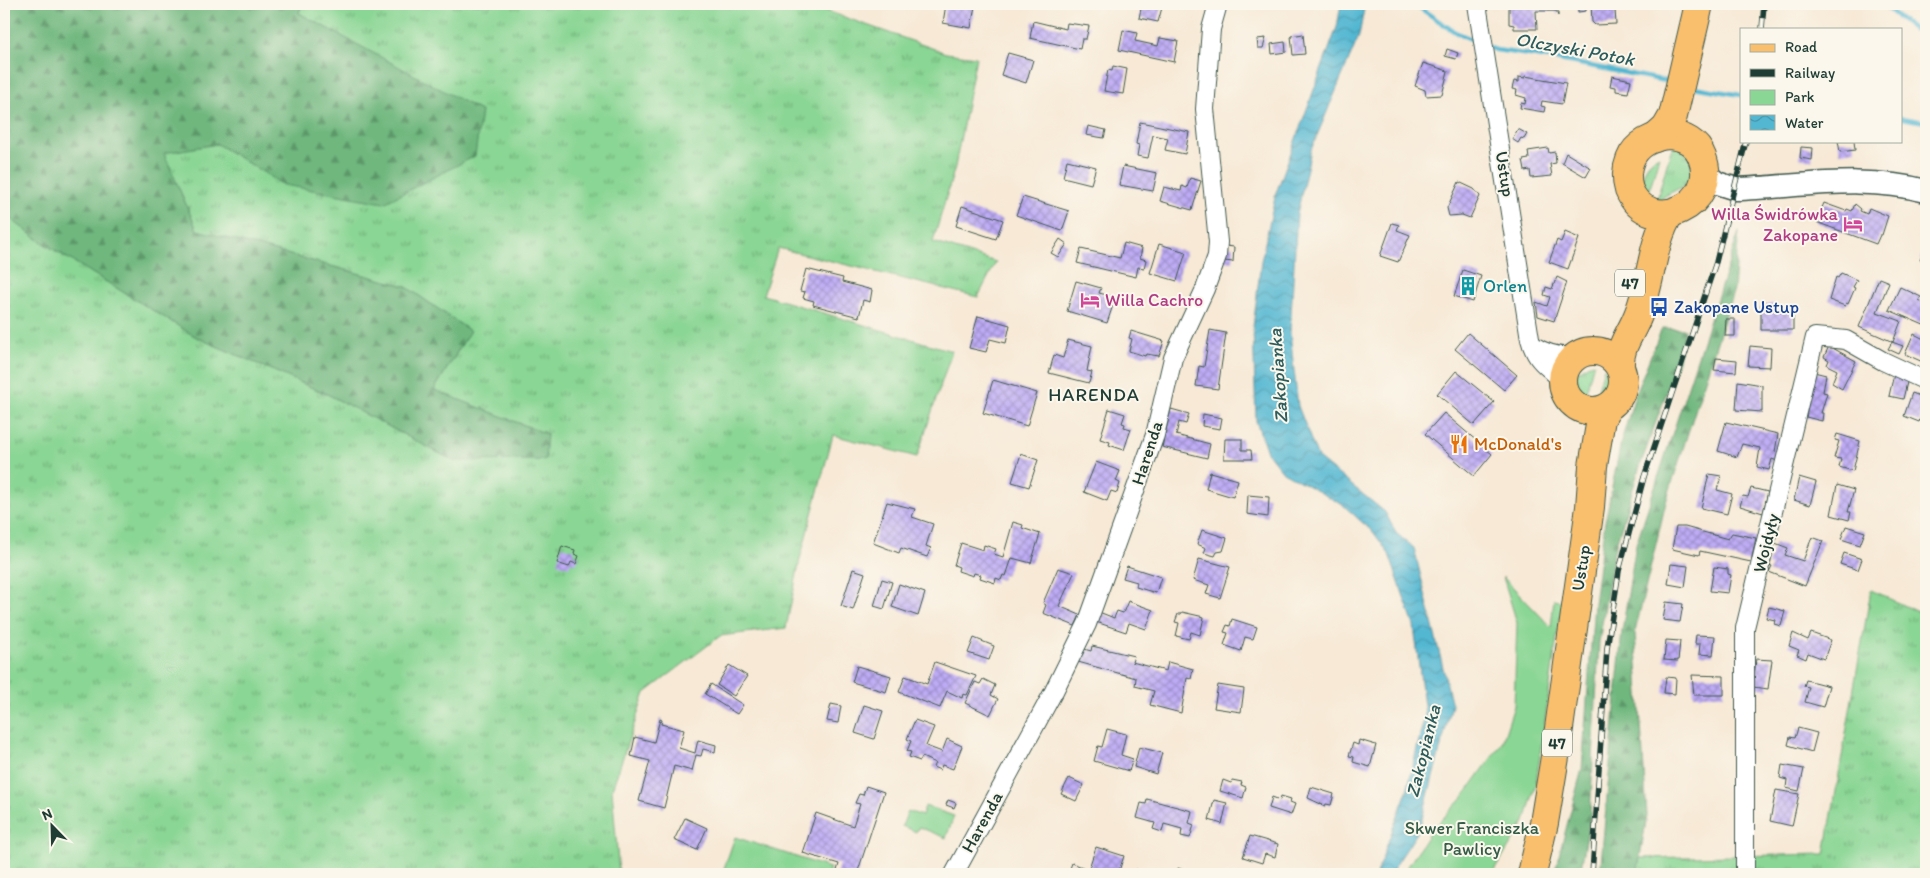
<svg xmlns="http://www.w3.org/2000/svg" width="1930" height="878" font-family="Itim,sans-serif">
	<defs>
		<pattern id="grass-tufts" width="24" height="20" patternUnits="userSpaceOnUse" patternTransform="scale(1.25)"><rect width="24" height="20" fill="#8ad694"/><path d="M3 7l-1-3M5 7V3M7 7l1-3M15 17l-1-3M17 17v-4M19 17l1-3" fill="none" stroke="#70af7a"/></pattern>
		<pattern id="forest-firs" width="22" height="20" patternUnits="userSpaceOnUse" patternTransform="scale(1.25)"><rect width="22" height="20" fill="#6fb77e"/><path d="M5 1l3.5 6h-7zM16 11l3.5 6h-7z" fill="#5b9668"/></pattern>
		<pattern id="water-waves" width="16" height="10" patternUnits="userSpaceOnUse" patternTransform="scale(1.25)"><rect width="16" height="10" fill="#53b7d2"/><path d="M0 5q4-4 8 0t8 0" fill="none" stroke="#4496ab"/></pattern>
		<pattern id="building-cross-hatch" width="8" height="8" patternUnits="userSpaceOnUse" patternTransform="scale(1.25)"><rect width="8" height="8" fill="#beabf5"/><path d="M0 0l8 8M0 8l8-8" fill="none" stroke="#9a8cc7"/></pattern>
	</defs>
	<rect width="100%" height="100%" fill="#fbf7ec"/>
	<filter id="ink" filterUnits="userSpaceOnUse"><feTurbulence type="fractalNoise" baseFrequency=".02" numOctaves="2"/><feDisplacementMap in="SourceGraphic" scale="10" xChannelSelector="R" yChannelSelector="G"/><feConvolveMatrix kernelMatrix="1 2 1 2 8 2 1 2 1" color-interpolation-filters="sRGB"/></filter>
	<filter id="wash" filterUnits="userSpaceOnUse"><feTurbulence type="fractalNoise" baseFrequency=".0096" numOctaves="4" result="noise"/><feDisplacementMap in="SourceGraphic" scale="20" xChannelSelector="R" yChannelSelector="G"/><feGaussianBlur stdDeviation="1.12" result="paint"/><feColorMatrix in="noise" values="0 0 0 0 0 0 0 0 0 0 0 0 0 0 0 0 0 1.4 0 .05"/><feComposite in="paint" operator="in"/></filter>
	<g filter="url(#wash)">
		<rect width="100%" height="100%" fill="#f7e9d6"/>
		<g fill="url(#grass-tufts)" stroke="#548a64">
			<path d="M302,4H807L946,53L976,57L955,167L933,242L996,262L978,297L778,248L763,295L952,351L917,457L833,435L800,559L786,628L720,636L645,693L612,789L619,874H4V214L43,243L198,338L329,395L454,461L547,434L434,390L470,331L405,286L197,230L163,152L217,144L284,185L299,13Z"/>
			<path d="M1677,145L1691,157L1692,178C1684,189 1669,191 1659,201L1657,199L1671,150Z"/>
			<path d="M1659,156L1649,192C1638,180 1644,162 1659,156Z"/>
			<path d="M1594,363L1584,399C1564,389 1575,366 1594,363Z"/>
			<path d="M1604,367L1609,373L1611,387L1604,397L1595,401Z"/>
			<path d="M1871,590L1926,616V874H1637L1640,858L1825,854Z"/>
		</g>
		<g fill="url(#forest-firs)" stroke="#477a59">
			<path d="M4,4H302L299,13L481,111L475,156L384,203L284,185L217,144L164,153L197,230L405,286L470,331L434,390L547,434L545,460L454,461L329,395L198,338L43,243L4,214Z"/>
			<path d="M1739,232L1734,289L1666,502L1635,632L1647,816L1637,874H1600L1622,631L1636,544Z"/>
			<path d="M1662,328L1685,329L1678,361L1639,469L1614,551L1599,643L1590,818L1580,874H1554L1582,769L1594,603L1604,527L1621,442L1636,392Z"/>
		</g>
		<g fill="#8ad694" stroke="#548a64">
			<path d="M1503,577L1551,627L1554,599L1562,602L1536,783L1525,822L1492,874H1403L1430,832L1463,797L1502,743L1514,706L1517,623Z"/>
			<path d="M925,806L954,816L946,838L919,827L916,832L902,826L908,811L922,816Z"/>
			<path d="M735,837L830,868L828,874H722Z"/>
		</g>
		<path fill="url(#water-waves)" stroke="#397a83" d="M1341,4H1365L1359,36L1311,150L1297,214L1290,333L1298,406L1318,458L1385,512L1396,533L1414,548L1452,705L1419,830L1390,874H1376L1407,791L1425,714L1414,626L1389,554L1374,533L1343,505L1283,472L1267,452L1256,421L1253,327L1261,261L1276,193L1337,27Z"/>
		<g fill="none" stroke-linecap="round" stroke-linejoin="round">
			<g stroke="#53b7d2" stroke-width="4.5">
				<path d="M1414,4L1455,32L1478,42"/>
				<path d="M1882,4L1926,39"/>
				<path d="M1487,47L1496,50L1550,58L1671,82"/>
				<path d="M1688,86L1741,95"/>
				<path d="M1901,118L1926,122"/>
			</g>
		</g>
		<g id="blocks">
			<g fill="url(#building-cross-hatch)">
				<path d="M888,4H903L901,9Z"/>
				<path d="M946,4L975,6L971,28L943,23Z"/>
				<path d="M1142,4H1163L1158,22L1139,18Z"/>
				<path d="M1514,4H1558V16L1556,11H1536L1537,29H1514V25L1509,24V6L1514,7Z"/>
				<path d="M1578,4H1586V11L1578,12Z"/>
				<path d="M1591,4H1609V10H1615L1616,24L1595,25L1592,22Z"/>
				<path d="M1033,21L1066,29L1067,23L1089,26L1086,39H1082L1080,49L1030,38Z"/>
				<path d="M1123,30L1137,33L1135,41L1158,46L1160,38L1178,41L1174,62L1119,50Z"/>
				<path d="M1303,34L1305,54L1293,55L1291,36Z"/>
				<path d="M1266,38L1263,48H1258L1257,39Z"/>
				<path d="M1285,42L1286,52L1272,54L1271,44Z"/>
				<path d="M1447,49L1458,53L1456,59L1445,56Z"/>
				<path d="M1008,53L1033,60L1026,83L1001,75Z"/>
				<path d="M1423,63L1448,71L1442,95L1426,96L1425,90L1415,86Z"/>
				<path d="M1113,66L1127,69L1123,94L1104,91L1108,70L1112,71Z"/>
				<path d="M1525,76L1566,83L1562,104L1542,101L1541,106L1545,107L1544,112L1520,108L1521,103L1525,104L1526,98L1516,95L1517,90L1512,89L1514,81L1519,82V77L1525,78Z"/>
				<path d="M1612,76L1631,80L1628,93L1616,91V87L1610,86Z"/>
				<path d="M1140,122L1189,132L1185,154L1165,150L1168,138L1153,135L1148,158L1137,156L1139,145L1136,144Z"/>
				<path d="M1088,126L1106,130L1104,138L1086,135Z"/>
				<path d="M1518,129L1527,134L1524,139L1521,138L1518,143L1512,139Z"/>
				<path d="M1838,141H1854L1855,150L1840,152Z"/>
				<path d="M1801,147L1813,148L1812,160L1800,158Z"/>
				<path d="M1548,148L1549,153L1555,152L1556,163L1550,164L1552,176L1531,178L1530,170L1525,171L1523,160L1529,159L1528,151Z"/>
				<path d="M1566,153L1591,168L1586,177L1562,163Z"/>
				<path d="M1067,160L1096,167L1091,184L1063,177Z"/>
				<path d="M1123,166L1157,173L1153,191L1119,185Z"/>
				<path d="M1190,178L1201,181L1192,210L1160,201L1164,187L1181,191L1182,186L1187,188Z"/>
				<path d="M1459,182L1474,189L1480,196L1470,218L1462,215L1449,216L1447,208Z"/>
				<path d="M1023,197L1069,211L1062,231L1016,215Z"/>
				<path d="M1824,203L1846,211L1847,209L1852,211L1855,204L1861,209L1860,211L1867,214L1869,208L1888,216L1882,235H1880L1876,244L1816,222Z"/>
				<path d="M962,206L1003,220L996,239L956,226Z"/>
				<path d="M1392,223L1399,225L1397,230L1410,235L1398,262L1380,256Z"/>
				<path d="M1565,232L1579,238L1568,269L1549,262L1557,240L1561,242Z"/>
				<path d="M1060,239L1067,244L1058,257L1051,253Z"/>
				<path d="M1124,243L1142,248L1140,258L1146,260L1144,268L1138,267L1136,277L1077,263L1081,249L1120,258Z"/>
				<path d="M1159,244L1186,252L1177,281L1150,273Z"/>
				<path d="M1926,245V262L1920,259Z"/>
				<path d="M1226,246L1234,247L1233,262L1224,261Z"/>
				<path d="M806,269L843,278L842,282L872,290L870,302L863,300L859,317L813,305L814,301L803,298L805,292L800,291Z"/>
				<path d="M1463,270L1481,276L1473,302L1454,296Z"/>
				<path d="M1841,273L1857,280L1853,287L1855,288L1848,304L1846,303L1845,306L1829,300L1836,277L1838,278Z"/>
				<path d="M1557,277L1567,282L1554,321L1538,316L1536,302L1547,306L1550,297L1544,295L1546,287L1552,289Z"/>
				<path d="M1879,278L1889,282L1877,312L1901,321L1893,342L1859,327Z"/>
				<path d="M1076,281L1101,288L1099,293L1111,296L1108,304L1113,305L1107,323L1067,311Z"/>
				<path d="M1900,287L1921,297L1919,300L1926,304V326L1889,310Z"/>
				<path d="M1761,304H1775V311H1793V330H1761Z"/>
				<path d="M978,316L1010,325L1006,343L990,339L986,352L969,348Z"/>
				<path d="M1726,319H1735V336H1725Z"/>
				<path d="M1210,330L1226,333L1218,389L1196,386L1199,366L1204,367Z"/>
				<path d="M1131,331L1164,341L1159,356L1146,354L1145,356L1129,351L1132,339L1129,338Z"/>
				<path d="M1468,333L1517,375L1504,390L1455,349Z"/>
				<path d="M1914,334L1926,340L1925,363L1905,354Z"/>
				<path d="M1068,340L1092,346L1087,371L1092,372L1089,383L1049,373L1054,355L1063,358Z"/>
				<path d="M1892,342L1903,346L1899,354L1888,349Z"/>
				<path d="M1750,346L1771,348L1770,367L1748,366Z"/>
				<path d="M1829,346L1856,361L1842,389L1832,383L1837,370L1827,365L1829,360L1824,357Z"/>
				<path d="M1716,358L1737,360L1736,372L1714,370Z"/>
				<path d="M1456,371L1494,402L1474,425L1437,394Z"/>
				<path d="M1814,372L1826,375L1823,392L1827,393L1821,413H1823L1822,421L1806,417Z"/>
				<path d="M1894,374L1908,378L1903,399L1889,396Z"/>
				<path d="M993,380L1037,393L1027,426L983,413Z"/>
				<path d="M1738,381L1762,385V412L1736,410Z"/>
				<path d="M1912,393L1920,396L1919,400L1926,403L1919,422L1904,416Z"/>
				<path d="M1109,409L1125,414L1122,423L1125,424L1124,427L1131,429L1124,450L1109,445L1110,442L1100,439Z"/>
				<path d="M1171,409L1189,414L1186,424L1179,422L1176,435L1210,444L1207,458L1162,447Z"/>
				<path d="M1444,413L1492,454L1474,476L1425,434Z"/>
				<path d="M1203,414L1222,418L1220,429L1202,426Z"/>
				<path d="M1726,422L1778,434L1775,452L1779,453L1777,461L1772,459L1769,470L1757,467L1760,448L1742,444L1737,457L1718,451Z"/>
				<path d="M1837,434L1860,441L1853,471L1839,467L1841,459L1834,458L1839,441L1835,440Z"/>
				<path d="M1225,439H1242V450H1251L1252,459H1224Z"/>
				<path d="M1021,454L1038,460L1029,487L1012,482Z"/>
				<path d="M1096,462L1120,471L1116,481L1120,483L1117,493L1111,491L1107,501L1084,492Z"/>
				<path d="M1210,472L1238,480L1233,497L1206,489Z"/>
				<path d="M1709,474L1721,476L1717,490L1732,494L1727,514L1701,508Z"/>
				<path d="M1799,477L1816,482L1810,505L1794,500Z"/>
				<path d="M1837,485L1854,490L1848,512H1851L1849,520L1831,515Z"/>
				<path d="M1751,488L1768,492L1763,513L1740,506L1743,496L1748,497Z"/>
				<path d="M1248,495L1269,497L1268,517L1247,514Z"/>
				<path d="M1926,499V514L1922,513Z"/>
				<path d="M887,502L915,509L912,517L933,524L926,546L931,548L927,557L901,548L899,553L873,543Z"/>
				<path d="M1013,522L1023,525L1022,528L1040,534L1031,563L1012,558L1006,576L1003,575L1001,580L996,578L995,583L980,578L981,575L974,573L973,576L958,571L959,567L954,565L961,543L983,550L984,545L996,549L994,554L1003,557Z"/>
				<path d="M1846,526L1865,532L1860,545L1841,539Z"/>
				<path d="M1676,527H1685L1728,539L1732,533L1756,538L1751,562L1700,551L1699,555L1672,549Z"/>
				<path d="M1202,530L1227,538L1223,551L1217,552L1215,556L1204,553L1206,548L1197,544Z"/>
				<path d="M1812,537L1823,541L1805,586L1769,572L1772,566L1768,565L1775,543L1788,548L1785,555L1803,561Z"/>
				<path d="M562,546L575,550L574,554L579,556L576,564L571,562L569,567L557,563Z"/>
				<path d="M1844,553L1862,559L1858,570L1840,564Z"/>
				<path d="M1199,559L1230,567L1220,598L1206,594L1209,585L1193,580Z"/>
				<path d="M1671,564L1688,566L1685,587L1668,584Z"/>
				<path d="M1127,566L1161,577L1156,593L1136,587L1137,582L1123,578Z"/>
				<path d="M1714,567L1728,569V574L1731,575L1728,593L1710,591Z"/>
				<path d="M1058,568L1074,573L1059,606L1080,615L1075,626L1043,613L1046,605L1043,603Z"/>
				<path d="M853,569L865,573L853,610L841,606Z"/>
				<path d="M882,579L892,582L884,609L874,606Z"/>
				<path d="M899,584L925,593L918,616L892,607Z"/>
				<path d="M1128,601L1153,610L1146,629L1129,623L1126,632L1096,622L1099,612L1114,618L1117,611L1123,613Z"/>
				<path d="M1666,602L1683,604L1680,622L1663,620Z"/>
				<path d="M1769,607L1785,611L1781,626L1774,624L1775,620L1766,618Z"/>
				<path d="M1182,612L1204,617L1200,635L1191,632L1189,639L1176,636L1179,623L1175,622L1178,614H1181Z"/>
				<path d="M1232,619L1257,627L1253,639L1245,637L1241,651L1224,645L1228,633L1224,632L1227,625L1230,626Z"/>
				<path d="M1793,633L1808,640L1811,633L1831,640L1824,659L1808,653L1806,659L1797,655L1799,650L1789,646Z"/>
				<path d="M1696,635L1715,636L1713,655L1699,654L1700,644H1695Z"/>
				<path d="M974,638L994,646L989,660L968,653Z"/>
				<path d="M1666,640L1680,641L1678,661L1664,660Z"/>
				<path d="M1092,646L1134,656L1132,662L1166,671L1168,662L1193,669L1191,679L1187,678L1181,713L1150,705L1154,691L1135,686L1136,678L1078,662L1084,649L1091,651Z"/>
				<path d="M1756,659L1772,660L1768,689L1753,687Z"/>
				<path d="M935,662L976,676L967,695L963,694L962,698L947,691L940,708L899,692L905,676L927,684Z"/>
				<path d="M729,665L747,676L734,696L717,685Z"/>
				<path d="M857,666L891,676L886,692L852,682Z"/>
				<path d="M1692,675L1724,676V695H1694Z"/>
				<path d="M1666,677L1676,678L1675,694L1664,693Z"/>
				<path d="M983,679L995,685L991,695L998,699L990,715L965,703L975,682L980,684Z"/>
				<path d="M1806,680L1829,686L1823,707L1805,702L1809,687L1804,686Z"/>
				<path d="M711,684L743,705L737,714L705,694Z"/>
				<path d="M1218,685L1244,689L1241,712L1214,708Z"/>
				<path d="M831,704L841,706L838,723L827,721Z"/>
				<path d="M864,705L883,711L874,739L855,733Z"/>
				<path d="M660,719L662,720L661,724L684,730L679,748L695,753L698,740L716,745L715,752L703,749L701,756L696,755L692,771L674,766L664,808L639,801L650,761L631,756L635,737L654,742Z"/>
				<path d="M915,720L934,727L926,746L942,752L947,739L962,746L953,769L942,765L940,770L933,767L935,763L922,757L920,761L909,757L911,752L907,751L911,741L907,739Z"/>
				<path d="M1798,728L1817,733L1812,752L1788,745L1790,737L1795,738Z"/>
				<path d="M1107,729L1126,734L1121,755L1133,759L1129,771L1094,761L1098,746L1102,747Z"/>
				<path d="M1359,740L1376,745L1370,767L1353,762L1354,757L1349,756L1353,743L1358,745Z"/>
				<path d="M1139,747L1162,753L1156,774L1134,767Z"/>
				<path d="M1782,765L1804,769L1799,791L1786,788L1787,780L1780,778Z"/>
				<path d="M1069,778L1084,785L1076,801L1061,794Z"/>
				<path d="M1223,780L1231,783L1232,780L1242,782L1241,785L1246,787L1243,798L1220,791Z"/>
				<path d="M866,786L884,792L857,874H836L839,864L803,853L816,813L853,826L860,804L855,803L859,794L863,795Z"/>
				<path d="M1311,787L1334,794L1331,805L1326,804L1325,806L1308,798Z"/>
				<path d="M1776,790L1799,794L1792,826L1770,821Z"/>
				<path d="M1281,796L1291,799L1290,802L1295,804L1291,815L1269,808L1272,797L1280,800Z"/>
				<path d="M1147,799L1192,811L1189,823L1194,825L1190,838L1181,836L1182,829L1164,824L1162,832L1153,829L1155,823L1137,818L1141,803L1146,804Z"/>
				<path d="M948,800L956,803L954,808L946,805Z"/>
				<path d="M1214,800L1227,803L1222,824L1209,820Z"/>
				<path d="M685,818L707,828L697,850L674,840Z"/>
				<path d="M1250,836L1278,844L1275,857L1265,854L1262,863L1243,857Z"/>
				<path d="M1096,847L1124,856L1118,874H1087Z"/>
				<path d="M1072,863L1085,868L1083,874H1068Z"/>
				<path d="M1178,868L1195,874H1176Z"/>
				<path d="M1136,869L1149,874H1134Z"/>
			</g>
		</g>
	</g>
	<g filter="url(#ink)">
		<use href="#blocks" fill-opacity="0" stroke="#3f574c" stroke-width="1"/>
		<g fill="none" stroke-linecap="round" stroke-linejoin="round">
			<g stroke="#3f574c" stroke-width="20">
				<g id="minor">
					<path d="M1477,4L1530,339C1537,364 1547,364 1563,382"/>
					<path d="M1532,345C1546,354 1560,358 1577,356"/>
					<path d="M954,874L1054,691L1087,624L1155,435L1173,358L1205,289L1217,256L1218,242L1205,109L1211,29L1218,4"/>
					<path d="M1745,874V628L1815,337L1846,340L1883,361L1926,381"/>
				</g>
			</g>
			<g stroke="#3f574c" stroke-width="25">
				<path id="tertiary" d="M1706,174L1717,183L1736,189C1800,187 1863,174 1926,191"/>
			</g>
			<g stroke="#3f574c" stroke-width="30">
				<g id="primary">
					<path d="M1669,135C1684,136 1697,143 1702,157C1721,205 1649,238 1629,190C1626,180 1626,170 1630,160C1636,144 1653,136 1669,135Z"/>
					<path d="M1655,138L1666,128L1673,116L1699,4"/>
					<circle cx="1593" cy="381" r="30"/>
					<path d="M1620,366C1619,348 1629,336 1636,320C1652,286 1650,245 1670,213"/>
					<path d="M1532,874L1544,823L1555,757L1590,507L1593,466L1601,419L1607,408"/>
				</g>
			</g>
			<use href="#minor" stroke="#fff" stroke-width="18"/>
			<use href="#tertiary" stroke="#fff" stroke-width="22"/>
			<use href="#primary" stroke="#f9bf6d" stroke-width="28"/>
			<g stroke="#1f3d34" stroke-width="5.5">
				<g id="rail">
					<path d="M1762,29L1764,4"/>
					<path d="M1592,874L1607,648L1619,571L1644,477L1716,262L1746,141"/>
				</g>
			</g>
			<use href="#rail" stroke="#fbf7ec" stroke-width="4" stroke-dasharray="11" stroke-linecap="butt"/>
		</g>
	</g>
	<defs>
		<g id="hotel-bare" transform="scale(1.5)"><path d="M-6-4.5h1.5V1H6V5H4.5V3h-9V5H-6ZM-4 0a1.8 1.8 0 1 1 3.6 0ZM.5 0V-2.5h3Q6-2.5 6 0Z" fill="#d1479c" stroke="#fbf7ec" stroke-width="2.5" paint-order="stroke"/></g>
		<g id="building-bare" transform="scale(1.5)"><path d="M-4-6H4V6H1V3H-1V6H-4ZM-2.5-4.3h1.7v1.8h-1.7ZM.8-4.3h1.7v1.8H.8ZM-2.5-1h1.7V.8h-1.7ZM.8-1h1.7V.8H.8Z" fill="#0f9aa8" stroke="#fbf7ec" stroke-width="2.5" paint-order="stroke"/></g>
		<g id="bus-bare" transform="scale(1.5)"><path d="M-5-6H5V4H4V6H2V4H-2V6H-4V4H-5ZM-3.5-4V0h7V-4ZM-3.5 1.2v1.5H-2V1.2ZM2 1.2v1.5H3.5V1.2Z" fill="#1a4fb4" stroke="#fbf7ec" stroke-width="2.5" paint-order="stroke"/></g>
		<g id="restaurant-bare" transform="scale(1.5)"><path d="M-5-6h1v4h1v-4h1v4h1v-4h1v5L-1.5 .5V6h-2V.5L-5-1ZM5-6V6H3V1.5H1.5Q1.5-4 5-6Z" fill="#e8710a" stroke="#fbf7ec" stroke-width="2.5" paint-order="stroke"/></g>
	</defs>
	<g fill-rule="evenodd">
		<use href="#hotel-bare" x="1853" y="224"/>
		<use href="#building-bare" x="1468" y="286"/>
		<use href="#hotel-bare" x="1090" y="300"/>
		<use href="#bus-bare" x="1659" y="307"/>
		<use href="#restaurant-bare" x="1459" y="444"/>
	</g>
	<g text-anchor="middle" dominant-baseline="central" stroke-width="4" stroke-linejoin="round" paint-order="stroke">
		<g fill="#fbf7ec" stroke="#61756b" stroke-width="1">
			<rect x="1615" y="269.5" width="30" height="27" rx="4"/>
			<rect x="1542" y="729.5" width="30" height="27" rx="4"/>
		</g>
		<g font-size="16" font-weight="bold" fill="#1f3d34">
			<text x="1630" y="283">47</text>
			<text x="1557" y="743">47</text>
		</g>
		<g font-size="18" fill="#1f3d34" stroke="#fbf7ec">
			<text transform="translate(1505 174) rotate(81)">Ustup</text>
			<text transform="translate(1147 453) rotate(-72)">Harenda</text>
			<text transform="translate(1766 543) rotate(-76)">Wojdyły</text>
			<text transform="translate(1581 568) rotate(-81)">Ustup</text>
			<text transform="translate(982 822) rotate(-61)">Harenda</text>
		</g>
		<g font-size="18" fill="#b23c85" stroke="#fbf7ec" text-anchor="end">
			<text x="1838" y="214">Willa Świdrówka<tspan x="1838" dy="21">Zakopane</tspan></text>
			<text x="1105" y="300" text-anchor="start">Willa Cachro</text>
		</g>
		<g font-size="18" fill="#0d838f" stroke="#fbf7ec" text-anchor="start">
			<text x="1483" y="286">Orlen</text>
		</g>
		<g font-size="18" fill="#164399" stroke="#fbf7ec" text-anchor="start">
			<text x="1674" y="307">Zakopane Ustup</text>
		</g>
		<g font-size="18" fill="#c56008" stroke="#fbf7ec" text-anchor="start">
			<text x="1474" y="444">McDonald's</text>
		</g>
		<g font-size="18" fill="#345c47" stroke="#fbf7ec">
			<text x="1472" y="828">Skwer Franciszka<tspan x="1472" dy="21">Pawlicy</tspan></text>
		</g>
		<g font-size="19" font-style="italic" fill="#2c5c5c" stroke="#fbf7ec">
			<text transform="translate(1575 49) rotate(10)">Olczyski Potok</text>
			<text transform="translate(1278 376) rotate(-94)">Zakopianka</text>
			<text transform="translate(1423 751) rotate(-76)">Zakopianka</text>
		</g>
		<g font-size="19" letter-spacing="1" fill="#1f3d34" stroke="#fbf7ec">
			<text x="1094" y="394">HARENDA</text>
		</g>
	</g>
	<rect width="1930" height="878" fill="none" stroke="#fbf7ec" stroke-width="20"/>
	<rect x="1740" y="28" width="162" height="115" fill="#fbf7ec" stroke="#a3ada2"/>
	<rect x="1750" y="44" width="25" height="8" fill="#f9bf6d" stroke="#a3ada2"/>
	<text x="1785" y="52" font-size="15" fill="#1f3d34">Road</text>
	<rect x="1750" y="69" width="25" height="8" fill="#1f3d34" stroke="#a3ada2"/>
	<text x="1785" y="78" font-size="15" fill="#1f3d34">Railway</text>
	<rect x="1750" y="90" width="25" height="15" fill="#8ad694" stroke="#a3ada2"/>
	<text x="1785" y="102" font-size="15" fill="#1f3d34">Park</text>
	<rect x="1750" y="115" width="25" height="15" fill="url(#water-waves)" stroke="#a3ada2"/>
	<text x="1785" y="128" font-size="15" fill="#1f3d34">Water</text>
	<g transform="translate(52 826) rotate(337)" stroke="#fbf7ec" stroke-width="4" paint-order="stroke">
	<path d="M0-4L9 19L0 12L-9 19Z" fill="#1f3d34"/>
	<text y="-8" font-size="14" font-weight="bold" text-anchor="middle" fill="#1f3d34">N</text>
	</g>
</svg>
